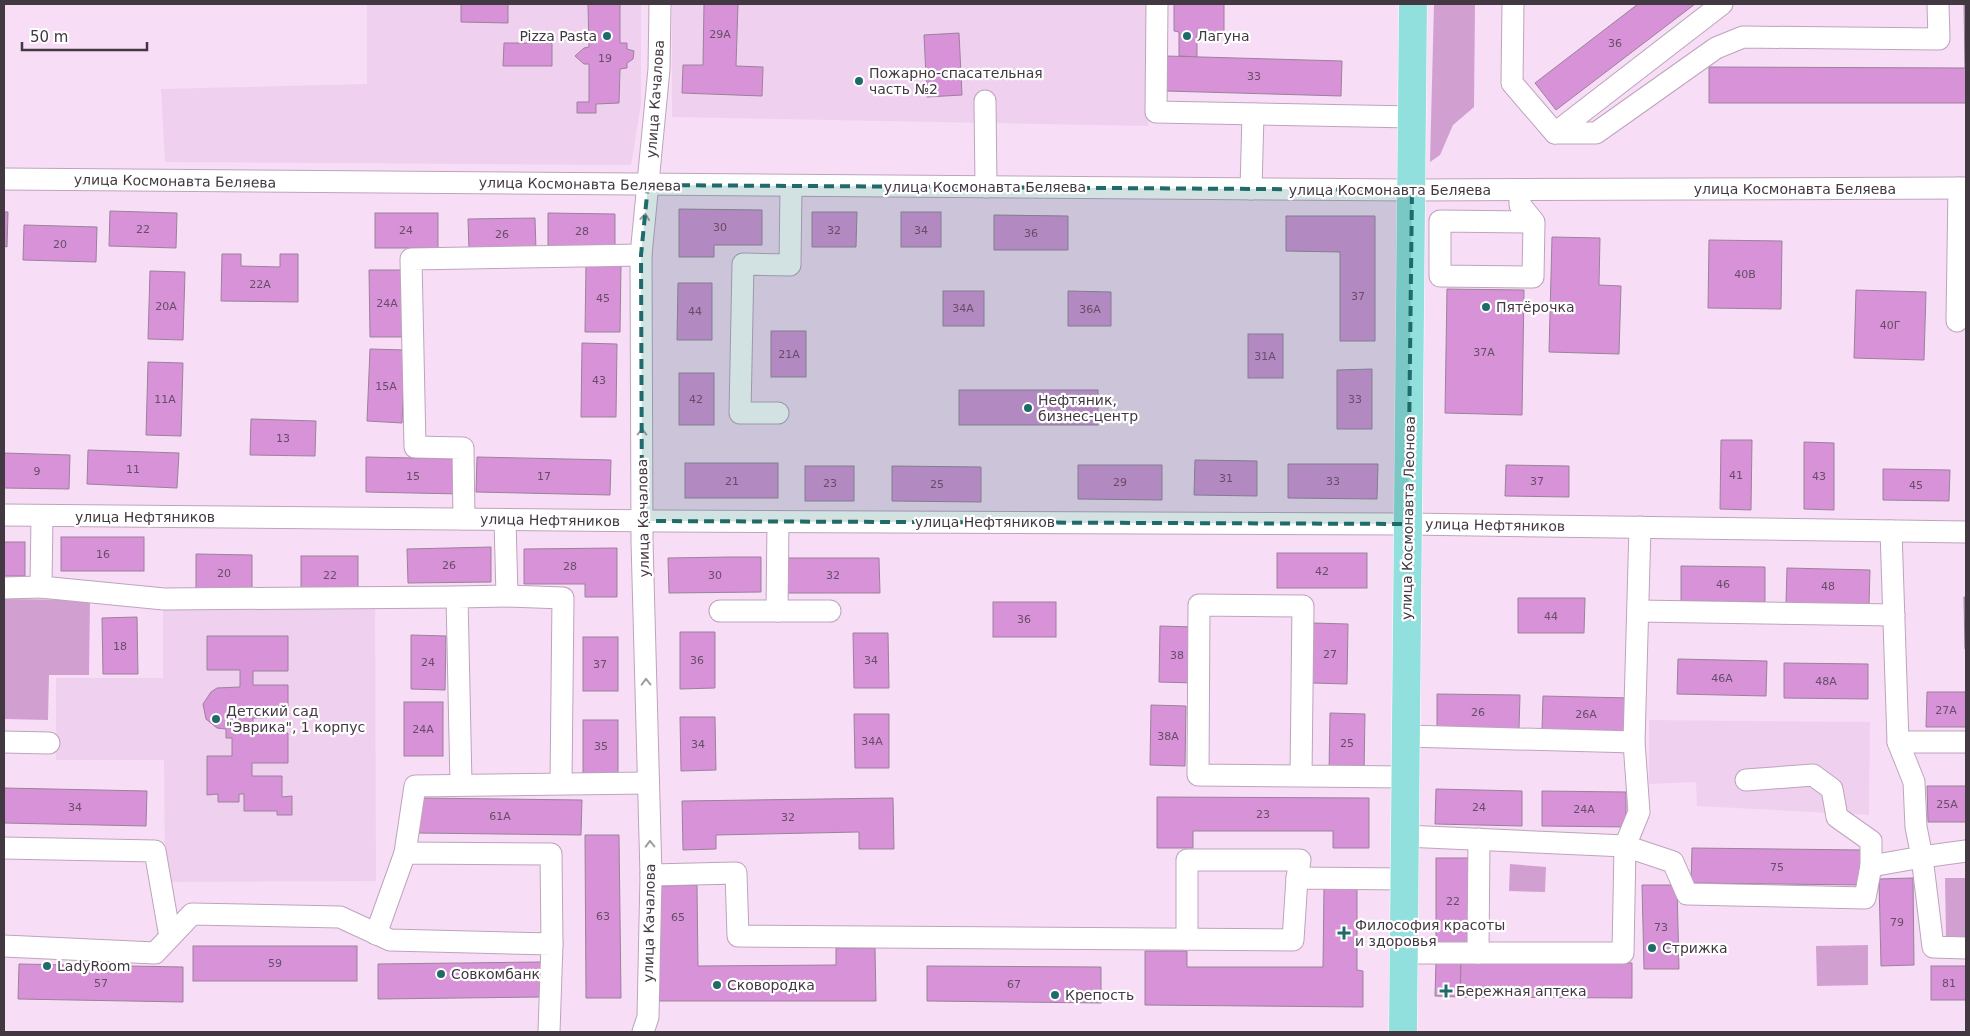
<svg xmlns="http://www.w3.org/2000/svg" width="1970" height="1036" font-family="'DejaVu Sans',sans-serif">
	<rect width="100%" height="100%" fill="#f8ddf7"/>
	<g fill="#f0d0ef">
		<path d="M367,4H641V104L631,165L165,162L161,89L367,84Z"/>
		<path d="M672,4H1150L1148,126L672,117Z"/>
		<path d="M375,607L376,881L165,882L164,760H56V678H163V608Z"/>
		<path d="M1649,720L1870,722L1869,815L1697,806L1696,782L1649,784Z"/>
	</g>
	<g fill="#d1a0d1">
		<path d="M1434,4H1475L1474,107L1453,125L1440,155L1430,162Z"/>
		<path d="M4,599L90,600L89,675H49L48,720L4,719Z"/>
		<path d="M1510,864L1546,867L1545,892L1509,891Z"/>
		<path d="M1945,878H1966V937H1946Z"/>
		<path d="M1868,945V985L1817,986L1816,946Z"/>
	</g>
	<g fill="#d792d8" stroke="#9a829a">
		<path d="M461,4H508V23L461,22Z"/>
		<path d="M588,4H620V43H627V49L634,51L633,59L627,63V68L620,69L619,103L596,104V113H577V102H589V64H584L575,56L584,48L589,47Z"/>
		<path d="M704,4H738L736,66L763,67L762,96L682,93L683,65H703Z"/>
		<path d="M1174,4H1224V34L1197,33V57L1179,56V32L1174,31Z"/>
		<path d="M1638,4H1695L1556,110L1535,83Z"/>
		<path d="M1964,4H1966V103H1709V67L1965,68Z"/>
		<path d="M959,33L962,95L927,97L924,35Z"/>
		<path d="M504,43H552V66H503Z"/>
		<path d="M1166,56L1342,61L1341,96L1166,91Z"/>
		<path d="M679,209L762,210V245H714V257H679Z"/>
		<path d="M110,211L177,213L176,248L109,246Z"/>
		<path d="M4,212H8L7,247L4,246Z"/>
		<path d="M812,212H857L856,247H812Z"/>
		<rect x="901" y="212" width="40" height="35"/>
		<rect x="375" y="213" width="63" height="35"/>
		<path d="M548,213L615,214V249L548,248Z"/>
		<path d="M994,215L1068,216V250H994Z"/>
		<path d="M1286,216H1375V341H1340V252L1286,251Z"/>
		<path d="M535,218L536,250L469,251L468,219Z"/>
		<path d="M24,225L97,227L96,262L23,260Z"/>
		<path d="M1552,237L1600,238L1599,285L1621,286L1619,354L1549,352Z"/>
		<path d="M1709,240L1782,241L1781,309L1708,308Z"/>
		<path d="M222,254H241V266L280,267V254H298V302L221,301Z"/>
		<path d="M586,263L621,264L620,332H585Z"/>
		<path d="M369,270H405V337H370Z"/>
		<path d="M150,271L185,272L183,340L148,339Z"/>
		<path d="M678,283H712V340H677Z"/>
		<path d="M1447,289L1524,290L1522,415L1445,413Z"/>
		<path d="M1856,290L1926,292L1924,360L1854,358Z"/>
		<rect x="943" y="291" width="41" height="35"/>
		<path d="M1068,291L1111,292V326H1068Z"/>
		<rect x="771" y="331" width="35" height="46"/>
		<rect x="1248" y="334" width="35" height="44"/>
		<path d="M582,343L617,344L616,417H581Z"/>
		<path d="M370,349L405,350L402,423L367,421Z"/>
		<path d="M148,362L183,363L181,436L146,435Z"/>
		<path d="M1372,369V429H1337V370Z"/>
		<rect x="679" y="373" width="35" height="52"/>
		<rect x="959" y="390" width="139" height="35"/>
		<path d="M251,419L316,421L315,456L250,455Z"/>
		<path d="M1721,440H1752L1751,510L1720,509Z"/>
		<path d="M1804,442L1834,443V510L1804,509Z"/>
		<path d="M88,450L179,453L177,488L87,484Z"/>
		<path d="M4,453L70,455L69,489L4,488Z"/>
		<path d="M366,457L461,459L460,494L366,492Z"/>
		<path d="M477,457L611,460L610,495L476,492Z"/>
		<path d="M1195,460L1257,461V496L1194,495Z"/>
		<rect x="685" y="463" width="93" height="35"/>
		<path d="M1288,464H1378L1377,499L1288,498Z"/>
		<path d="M1078,465H1162V500L1078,499Z"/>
		<path d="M1506,465L1569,466V497L1505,496Z"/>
		<rect x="805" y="466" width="49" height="35"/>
		<path d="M892,466L981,467V502L892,501Z"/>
		<path d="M1883,469L1950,470L1949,501L1883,500Z"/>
		<rect x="61" y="537" width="83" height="34"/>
		<rect x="4" y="542" width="21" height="34"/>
		<path d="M491,547V582L408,583L407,549Z"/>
		<path d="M617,548V597H585V584H524V549Z"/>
		<rect x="1277" y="553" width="90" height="35"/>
		<path d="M196,554L252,555V591L196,590Z"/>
		<rect x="301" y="556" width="57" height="38"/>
		<path d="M729,557H761V592L669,593L668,558Z"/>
		<path d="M786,558H879L880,593H786Z"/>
		<path d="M1681,566L1765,567V602L1681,601Z"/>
		<path d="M1787,568L1870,570L1869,605L1786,603Z"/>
		<path d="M1964,597H1966V649H1965Z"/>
		<path d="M1518,598H1585L1584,633H1518Z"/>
		<rect x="993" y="602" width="63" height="35"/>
		<path d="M137,617L138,674H103L102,618Z"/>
		<path d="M1313,623L1348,624L1347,684L1312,683Z"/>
		<path d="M1160,626L1195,627L1194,683L1159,682Z"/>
		<path d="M680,632H715V688L680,689Z"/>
		<path d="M853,633H888L889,688H854Z"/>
		<path d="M411,635L446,636L445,690L411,689Z"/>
		<path d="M207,636H288V671H253V685H288V717L253,718V733H288V763H252V776H282V797L292,796V815H277V811H244V794H239V802H218V794L207,795V756H232V738H226V729L217,728L206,719L203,704L211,692L217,688L240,687V670H207Z"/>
		<rect x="583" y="637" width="35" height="54"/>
		<path d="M1678,659L1767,661L1766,696L1677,694Z"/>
		<path d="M1784,663L1868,664V699L1784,698Z"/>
		<path d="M1927,692H1966V727H1926Z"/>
		<path d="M1437,694L1520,695L1519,730L1437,729Z"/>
		<path d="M1543,696L1630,698L1629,733L1542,730Z"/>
		<rect x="404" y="702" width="39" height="54"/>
		<path d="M1151,705L1186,706L1185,766L1150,765Z"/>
		<path d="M1330,713L1365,714L1364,774L1329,773Z"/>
		<path d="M854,714H889V768H855Z"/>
		<path d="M680,717H715L716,770L681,771Z"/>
		<rect x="583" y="720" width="35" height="53"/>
		<path d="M1927,786H1966V822H1928Z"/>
		<path d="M4,788L147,791L146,826L4,823Z"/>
		<path d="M1436,789L1522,791V826L1435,824Z"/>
		<path d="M1542,791L1626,792V827L1542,826Z"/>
		<path d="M1157,797L1369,798V848H1333V831H1193V848H1157Z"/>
		<path d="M419,798L582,800L581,835L418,833Z"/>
		<path d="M893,798L894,849H859V832L716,835V849L683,850L682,801Z"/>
		<path d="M585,835H619L621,998H586Z"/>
		<path d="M1692,848L1862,850V885L1691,883Z"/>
		<rect x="1436" y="858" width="35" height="86"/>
		<path d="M1913,878L1914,965L1881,966L1879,879Z"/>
		<path d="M697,885L698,966L836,965V948H875L876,1001H659V886Z"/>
		<path d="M1642,885H1677L1679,969H1644Z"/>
		<path d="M1324,887H1357V970L1363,971V1007L1145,1005V951H1187V967H1323Z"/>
		<rect x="193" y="946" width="164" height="35"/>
		<path d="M1436,961H1461L1460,997L1435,996Z"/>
		<path d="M1461,961L1632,963V998L1460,997Z"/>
		<path d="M541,962L542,997L378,999V964Z"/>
		<path d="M19,964L183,967V1002L18,999Z"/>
		<path d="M927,966L1101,967V1003L927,1001Z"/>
		<rect x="1931" y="966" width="35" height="34"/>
	</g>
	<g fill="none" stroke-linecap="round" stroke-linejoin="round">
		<g stroke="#bda4bc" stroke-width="23">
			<g id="minor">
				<path d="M1157,4L1156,112L1412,117"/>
				<path d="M1513,4L1512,83L1555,133H1596L1716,48L1743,37L1939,39L1938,4"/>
				<path d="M985,101L986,187"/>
				<path d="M1555,133L1722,4"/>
				<path d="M4,179L1412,190L1966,188"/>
				<path d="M1251,189L1253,114"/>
				<path d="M1520,190V205L1534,222L1533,277L1440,276V221L1534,222"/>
				<path d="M1957,321L1959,188"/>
				<path d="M778,413H740L743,264L790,265L791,186"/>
				<path d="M4,515L662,521L1408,524L1966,532"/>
				<path d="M42,516L41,587L164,599L457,597"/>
				<path d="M464,519L463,448L415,447L411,259L641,255"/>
				<path d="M4,588L41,587"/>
				<path d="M507,596L563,598L561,783"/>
				<path d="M720,611H830"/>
				<path d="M777,611L778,522"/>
				<path d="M1638,611L1894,615"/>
				<path d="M1406,736L1634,742"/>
				<path d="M4,742L49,743"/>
				<path d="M1898,742H1966"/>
				<path d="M1301,776L1198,775L1199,605L1303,606L1301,776L1406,777"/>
				<path d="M1746,780L1813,775L1832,789L1837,817L1871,841V866"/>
				<path d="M461,784L457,597L507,596L505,520"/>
				<path d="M1405,836L1625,846L1673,862L1687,894L1865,898L1871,866L1922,857L1916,827L1914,782L1898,742L1891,531"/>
				<path d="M4,848L155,851L170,937"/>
				<path d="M1966,851L1922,857L1933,947L1966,948"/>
				<path d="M405,853L415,786L648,783"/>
				<path d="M651,875L736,873L738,936L1293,940L1297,878L1405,879"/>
				<path d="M376,934L405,853L551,854L552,944"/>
				<path d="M1187,939V860H1300L1297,878"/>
				<path d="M4,946L155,953L192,914L340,917L390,940L552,944L549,1032"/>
				<path d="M1404,953H1623L1625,846L1639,812L1634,742L1640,527"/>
				<path d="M1478,953L1479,839"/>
				<path d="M643,1032L648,1017L651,875L642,541L641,255L659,69L660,4"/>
			</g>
		</g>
		<g stroke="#fff" stroke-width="29">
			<path id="major" d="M1403,1032L1413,4"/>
		</g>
		<use href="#minor" stroke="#fff" stroke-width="21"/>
		<use href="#major" stroke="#92e0de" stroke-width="28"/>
	</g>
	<defs><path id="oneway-chevron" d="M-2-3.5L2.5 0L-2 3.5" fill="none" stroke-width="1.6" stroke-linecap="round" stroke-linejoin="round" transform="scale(1.25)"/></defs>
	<g stroke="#a09ca0">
		<use href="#oneway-chevron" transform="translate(645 217) rotate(-84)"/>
		<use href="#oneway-chevron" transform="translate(642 432) rotate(-90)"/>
		<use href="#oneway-chevron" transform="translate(646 682) rotate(-91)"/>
		<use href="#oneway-chevron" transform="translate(650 844) rotate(-91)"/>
	</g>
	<path fill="#1f6b69" fill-opacity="0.2" stroke="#1f6b69" stroke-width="4" stroke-dasharray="10 6" stroke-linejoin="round" d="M648,185L1412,190L1408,524L642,521L641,255Z"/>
	<g fill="#1f6b69" stroke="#fff" stroke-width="2">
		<circle cx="607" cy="36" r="5"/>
		<circle cx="1187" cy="36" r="5"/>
		<circle cx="859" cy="81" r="5"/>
		<circle cx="1486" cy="307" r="5"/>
		<circle cx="1028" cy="408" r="5"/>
		<circle cx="216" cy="719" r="5"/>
		<path d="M1341.5 925.5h5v5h5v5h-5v5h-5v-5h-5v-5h5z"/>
		<circle cx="1652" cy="948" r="5"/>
		<circle cx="47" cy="966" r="5"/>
		<circle cx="441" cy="974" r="5"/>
		<circle cx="717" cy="985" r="5"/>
		<path d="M1443.5 983.5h5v5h5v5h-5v5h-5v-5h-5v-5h5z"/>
		<circle cx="1055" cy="995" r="5"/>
	</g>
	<g text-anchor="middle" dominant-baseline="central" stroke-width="4.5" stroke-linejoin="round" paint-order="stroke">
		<g font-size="11" fill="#674e68">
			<text x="720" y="34">29А</text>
			<text x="1615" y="43">36</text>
			<text x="605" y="58">19</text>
			<text x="1254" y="76">33</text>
			<text x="720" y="227">30</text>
			<text x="143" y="229">22</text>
			<text x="406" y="230">24</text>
			<text x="834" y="230">32</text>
			<text x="921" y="230">34</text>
			<text x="582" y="231">28</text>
			<text x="1031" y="233">36</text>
			<text x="502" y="234">26</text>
			<text x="60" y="244">20</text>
			<text x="1745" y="274">40В</text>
			<text x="260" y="284">22А</text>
			<text x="1358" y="296">37</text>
			<text x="603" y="298">45</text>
			<text x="387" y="303">24А</text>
			<text x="166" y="306">20А</text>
			<text x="963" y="308">34А</text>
			<text x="1090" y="309">36А</text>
			<text x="695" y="311">44</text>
			<text x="1890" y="325">40Г</text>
			<text x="1484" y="352">37А</text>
			<text x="789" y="354">21А</text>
			<text x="1265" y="356">31А</text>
			<text x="599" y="380">43</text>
			<text x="386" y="386">15А</text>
			<text x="165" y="399">11А</text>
			<text x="696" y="399">42</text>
			<text x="1355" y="399">33</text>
			<text x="283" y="438">13</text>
			<text x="133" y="469">11</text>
			<text x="37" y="471">9</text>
			<text x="1736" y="475">41</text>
			<text x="413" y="476">15</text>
			<text x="544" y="476">17</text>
			<text x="1819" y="476">43</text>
			<text x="1226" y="478">31</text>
			<text x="732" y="481">21</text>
			<text x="1333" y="481">33</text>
			<text x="1537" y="481">37</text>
			<text x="1120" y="482">29</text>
			<text x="830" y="483">23</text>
			<text x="937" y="484">25</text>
			<text x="1916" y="485">45</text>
			<text x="103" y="554">16</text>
			<text x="449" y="565">26</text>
			<text x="570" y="566">28</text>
			<text x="1322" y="571">42</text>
			<text x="224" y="573">20</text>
			<text x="330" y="575">22</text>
			<text x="715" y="575">30</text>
			<text x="833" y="575">32</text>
			<text x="1723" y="584">46</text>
			<text x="1828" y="586">48</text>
			<text x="1551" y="616">44</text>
			<text x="1024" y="619">36</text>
			<text x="120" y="646">18</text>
			<text x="1330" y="654">27</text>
			<text x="1177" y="655">38</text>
			<text x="697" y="660">36</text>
			<text x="871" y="660">34</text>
			<text x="428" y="662">24</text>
			<text x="600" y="664">37</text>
			<text x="1722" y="678">46А</text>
			<text x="1826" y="681">48А</text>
			<text x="1946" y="710">27А</text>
			<text x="1478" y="712">26</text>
			<text x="1586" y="714">26А</text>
			<text x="423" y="729">24А</text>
			<text x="1168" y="736">38А</text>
			<text x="872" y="741">34А</text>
			<text x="1347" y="743">25</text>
			<text x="698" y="744">34</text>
			<text x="601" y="746">35</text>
			<text x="1947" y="804">25А</text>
			<text x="75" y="807">34</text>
			<text x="1479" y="807">24</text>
			<text x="1584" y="809">24А</text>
			<text x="1263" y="814">23</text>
			<text x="500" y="816">61А</text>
			<text x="788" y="817">32</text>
			<text x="1777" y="867">75</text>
			<text x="1453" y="901">22</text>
			<text x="603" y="916">63</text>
			<text x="678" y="917">65</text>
			<text x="1897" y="922">79</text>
			<text x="1661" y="927">73</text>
			<text x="275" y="963">59</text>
			<text x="101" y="983">57</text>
			<text x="1949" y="983">81</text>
			<text x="1014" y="984">67</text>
		</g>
		<g font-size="14" fill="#423842" stroke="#fff" text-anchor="start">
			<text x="597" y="36" text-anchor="end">Pizza Pasta</text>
			<text x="1197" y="36">Лагуна</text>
			<text x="869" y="73">Пожарно-спасательная<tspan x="869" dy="16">часть №2</tspan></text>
			<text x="1496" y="307">Пятёрочка</text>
			<text x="1038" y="400">Нефтяник,<tspan x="1038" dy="16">бизнес-центр</tspan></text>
			<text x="226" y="711">Детский сад<tspan x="226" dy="16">"Эврика", 1 корпус</tspan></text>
			<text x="1355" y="925">Философия красоты<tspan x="1355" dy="16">и здоровья</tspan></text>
			<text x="1662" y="948">Стрижка</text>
			<text x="57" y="966">LadyRoom</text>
			<text x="451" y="974">Совкомбанк</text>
			<text x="727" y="985">Сковородка</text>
			<text x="1456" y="991">Бережная аптека</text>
			<text x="1065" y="995">Крепость</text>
		</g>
		<g font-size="14" fill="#423842" stroke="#fff">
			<text transform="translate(655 99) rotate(-86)">улица Качалова</text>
			<text transform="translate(175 181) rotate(1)">улица Космонавта Беляева</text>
			<text transform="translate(580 184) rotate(1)">улица Космонавта Беляева</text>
			<text x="985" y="187">улица Космонавта Беляева</text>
			<text x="1795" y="189">улица Космонавта Беляева</text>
			<text x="1390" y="190">улица Космонавта Беляева</text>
			<text x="145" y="517">улица Нефтяников</text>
			<text transform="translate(643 518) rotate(-91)">улица Качалова</text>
			<text transform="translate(1408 518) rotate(-89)">улица Космонавта Леонова</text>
			<text transform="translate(550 520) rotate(1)">улица Нефтяников</text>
			<text x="985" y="522">улица Нефтяников</text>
			<text transform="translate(1495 525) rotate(1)">улица Нефтяников</text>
			<text transform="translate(649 923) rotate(-89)">улица Качалова</text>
		</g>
	</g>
	<rect width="1970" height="1036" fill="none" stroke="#423842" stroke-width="10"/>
	<path d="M22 42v8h125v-8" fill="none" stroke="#423842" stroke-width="2.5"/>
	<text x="30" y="42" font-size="15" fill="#423842" stroke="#ffffff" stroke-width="4" paint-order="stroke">50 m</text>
</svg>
